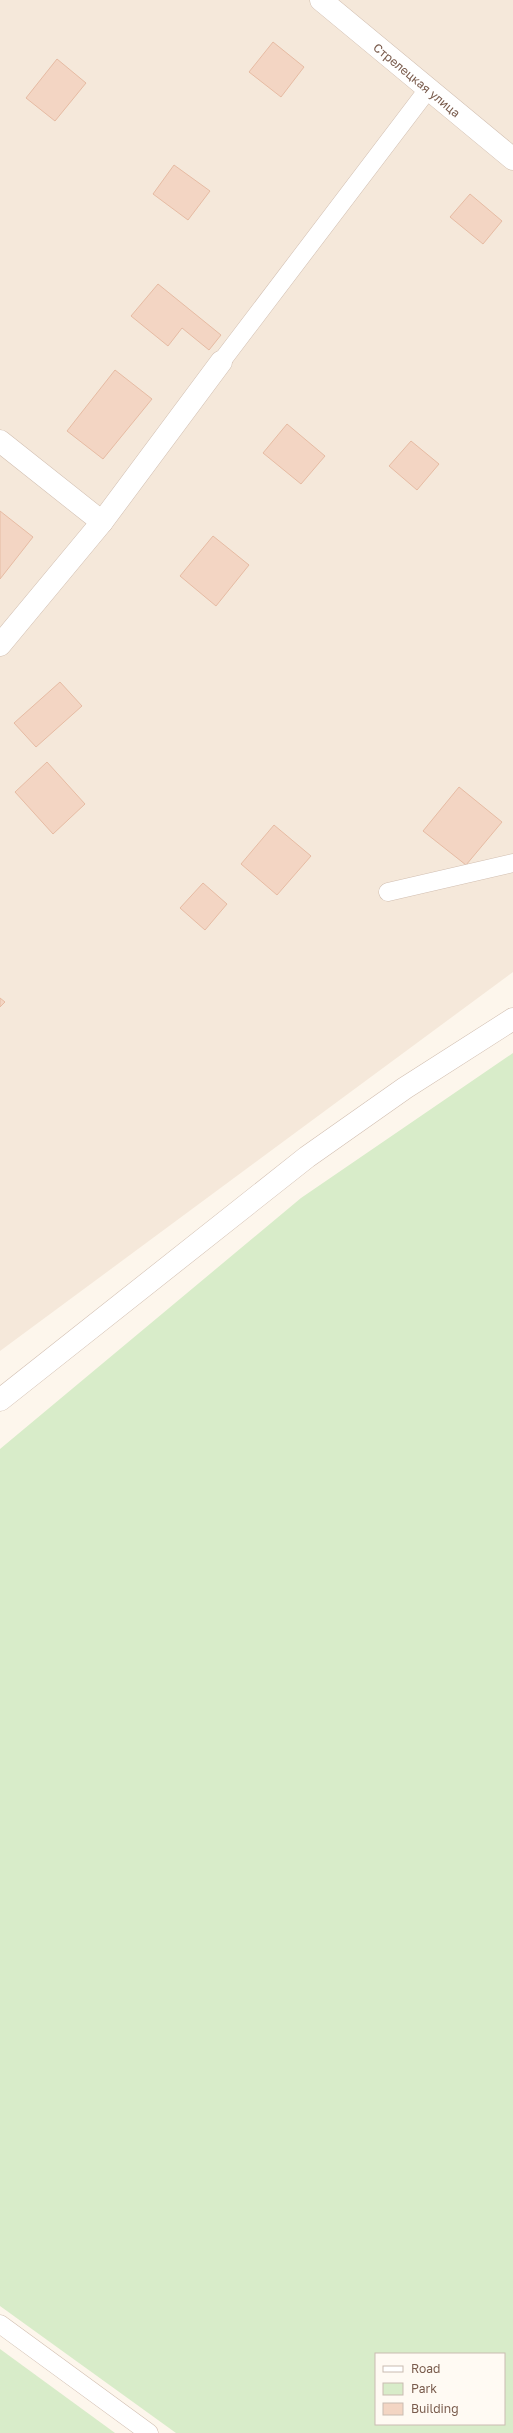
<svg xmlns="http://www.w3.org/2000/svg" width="513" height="2433" font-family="'Golos Text',sans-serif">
	<rect width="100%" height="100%" fill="#fdf6ec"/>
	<path fill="#f5e8da" d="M0,0H513V972L0,1351Z"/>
	<g fill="#d8ecc9" fill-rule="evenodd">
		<path d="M513,1053V2433H176L0,2306V1449L301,1198ZM376,2354H504V2424H376Z"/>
		<path d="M0,2349L115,2433H0Z"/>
	</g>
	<g fill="#f3d5c3" stroke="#e6bba3">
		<path d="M273,42L304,67L281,97L249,72Z"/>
		<path d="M57,59L86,83L55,121L26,98Z"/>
		<path d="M174,165L210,191L188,220L153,194Z"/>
		<path d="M470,194L502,221L483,244L450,217Z"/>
		<path d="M158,284L221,335L209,350L182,328L168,346L131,316Z"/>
		<path d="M115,370L152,399L103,459L67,431Z"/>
		<path d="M287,424L325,456L301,484L263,453Z"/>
		<path d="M411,441L439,464L417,490L389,466Z"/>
		<path d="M0,511L33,537L0,579Z"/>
		<path d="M213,536L249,565L216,606L180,576Z"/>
		<path d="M60,682L82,706L36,747L14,723Z"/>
		<path d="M47,762L85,804L53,834L15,792Z"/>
		<path d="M459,787L502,822L466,865L423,831Z"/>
		<path d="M274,825L311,856L277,895L241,864Z"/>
		<path d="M203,883L227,904L205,930L180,908Z"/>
		<path d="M0,998L5,1002L0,1007Z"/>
	</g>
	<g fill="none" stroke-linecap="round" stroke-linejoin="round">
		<g stroke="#d1beb0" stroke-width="19">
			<g id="lane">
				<path d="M221,362L429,88"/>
				<path d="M388,892L513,863"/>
				<path d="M0,2324L149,2433"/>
			</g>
		</g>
		<g stroke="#d1beb0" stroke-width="23">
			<g id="street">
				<path id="s1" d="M321,0L513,159"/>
				<path d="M0,441L102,522"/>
				<path d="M0,645L102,522L221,362"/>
				<path d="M0,1400L307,1157L405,1088L513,1019"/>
			</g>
		</g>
		<use href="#lane" stroke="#fff" stroke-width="18"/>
		<use href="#street" stroke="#fff" stroke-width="22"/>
	</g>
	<g text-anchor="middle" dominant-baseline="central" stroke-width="3" stroke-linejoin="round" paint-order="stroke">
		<g font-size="12" fill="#7a5c4d" stroke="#fffaf3">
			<text stroke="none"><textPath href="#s1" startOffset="125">Стрелецкая улица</textPath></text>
		</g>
	</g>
	<rect x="375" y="2353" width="130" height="72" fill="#fffaf3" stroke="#cabbb1"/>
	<rect x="383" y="2366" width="20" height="6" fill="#ffffff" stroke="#cabbb1"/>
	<text x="411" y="2373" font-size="12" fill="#7a5c4d">Road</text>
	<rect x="383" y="2383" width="20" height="12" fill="#d8ecc9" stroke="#cabbb1"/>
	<text x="411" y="2393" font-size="12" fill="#7a5c4d">Park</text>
	<rect x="383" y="2403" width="20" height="12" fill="#f3d5c3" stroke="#cabbb1"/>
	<text x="411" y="2413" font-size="12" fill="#7a5c4d">Building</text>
</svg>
